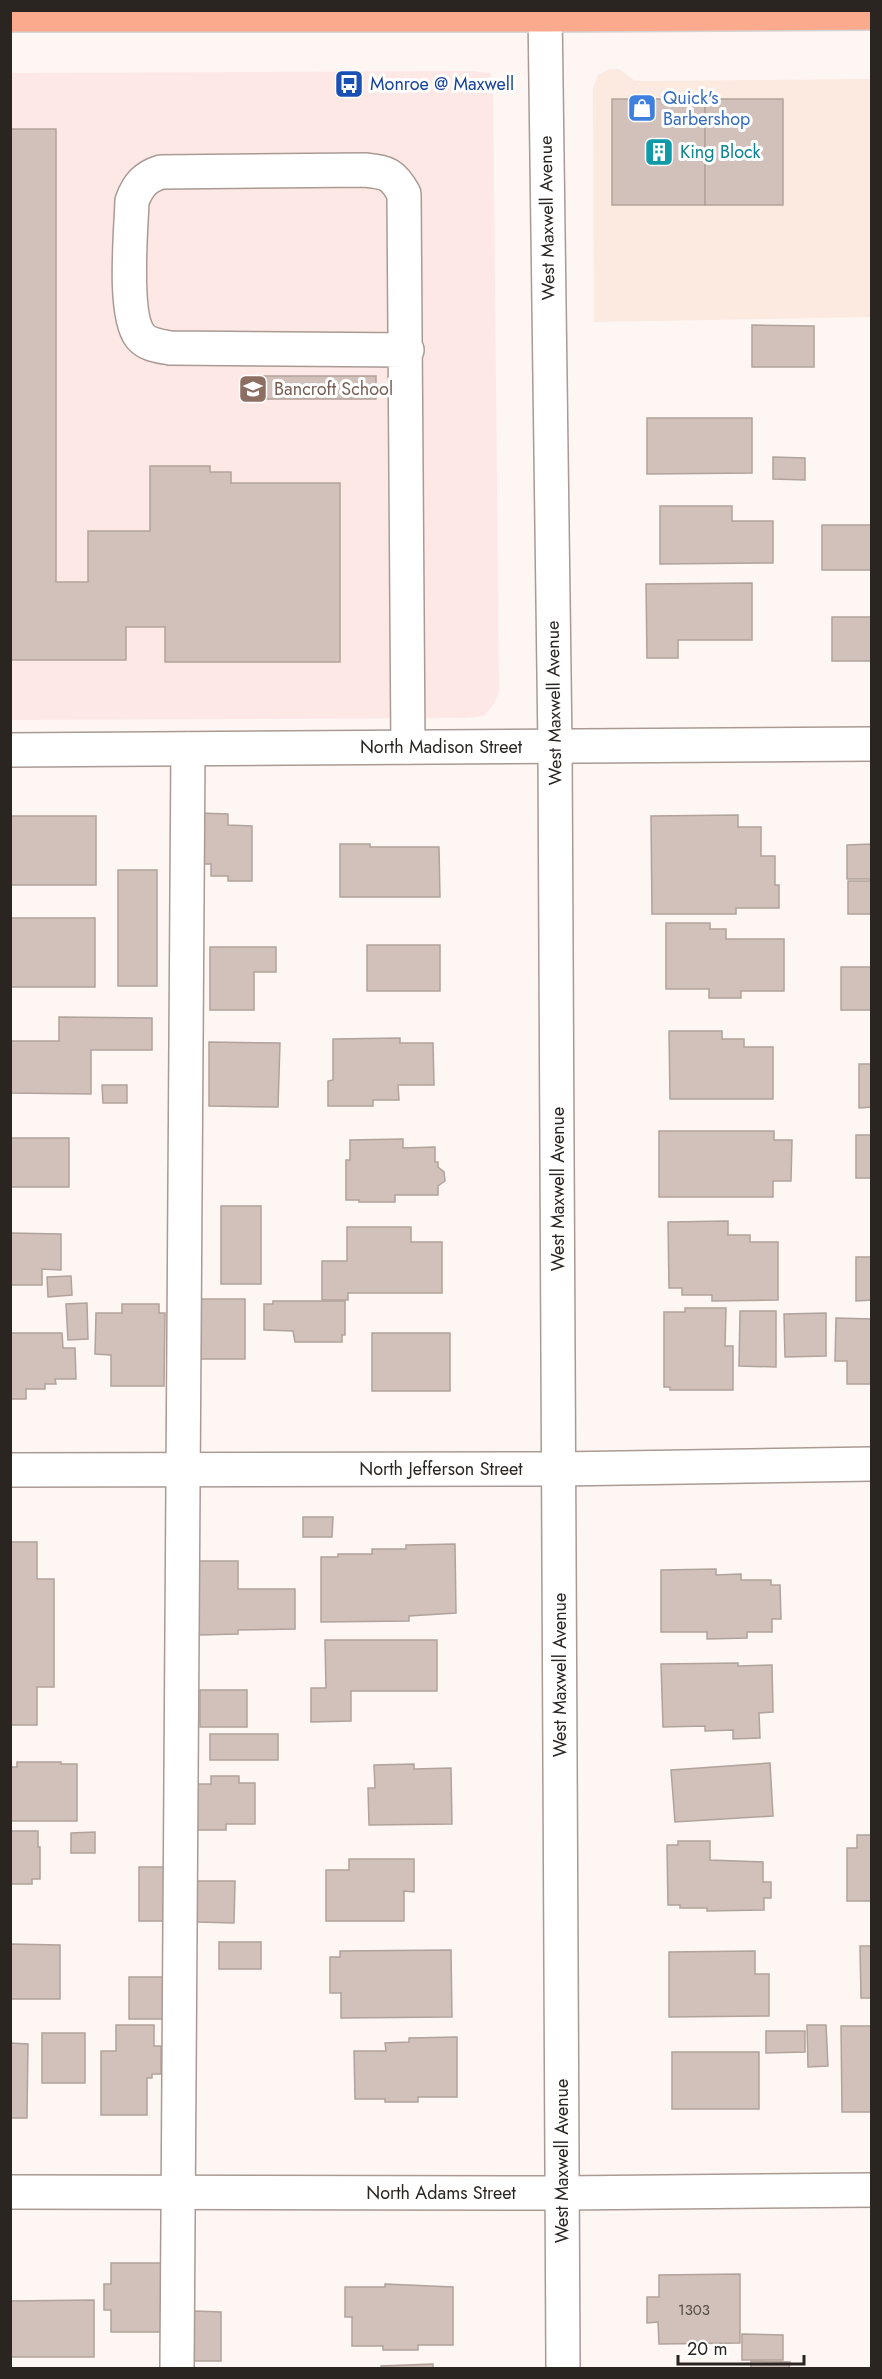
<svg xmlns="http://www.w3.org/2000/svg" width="882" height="2379" font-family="Jost,sans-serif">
	<rect width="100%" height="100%" fill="#fdf6f3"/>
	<path fill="#fce9e0" d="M609,69H619L635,81L871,79V317L594,322L593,88L598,75Z"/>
	<path fill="#fee8e6" d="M474,71L490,73L493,79L499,691L494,704L484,716L466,718L11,720L10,73Z"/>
	<g fill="#d1c1ba" stroke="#b1a29b" stroke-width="1.5">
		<rect x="612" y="99" width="93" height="106"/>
		<rect x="705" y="99" width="78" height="106"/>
		<path d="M10,129H56V582H88V531H150V466H210V472H231V483H340V662H165V627H126V660H10Z"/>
		<path d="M752,325L814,326V367H752Z"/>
		<rect x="259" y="376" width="117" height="23"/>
		<path d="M647,418H752V473L647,474Z"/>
		<path d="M773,457L805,458V480L773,479Z"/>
		<path d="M660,506H732V521H773V563L660,564Z"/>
		<rect x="822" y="525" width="50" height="45"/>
		<path d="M752,583V640H678V658H647L646,584Z"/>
		<rect x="832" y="617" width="40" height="44"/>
		<path d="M197,813L228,814V825L252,826V881H228V876H211V864H197Z"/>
		<path d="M738,815V827H761V856H775V885H779V908H736V914H652L651,816Z"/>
		<rect x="10" y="816" width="86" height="69"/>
		<path d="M340,844H370V847H439L440,897H340Z"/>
		<path d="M872,844V879H847V845Z"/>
		<rect x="118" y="870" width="39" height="116"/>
		<rect x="848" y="881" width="24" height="33"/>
		<rect x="10" y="918" width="85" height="69"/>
		<path d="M666,923H710V929H726V939H784V991H741V998H709V989H666Z"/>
		<rect x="367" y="945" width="73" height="46"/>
		<path d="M210,947H276V972H254V1010H210Z"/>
		<rect x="841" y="967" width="31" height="43"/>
		<path d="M59,1017L152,1018V1050H91V1094L10,1093V1041H59Z"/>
		<path d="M669,1031H722V1039H744V1047H773V1099H670Z"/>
		<path d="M400,1038V1043H433L434,1085H398L399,1100H373V1106H328V1081L333,1080V1039Z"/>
		<path d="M209,1042L280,1043L278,1107L209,1106Z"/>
		<path d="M859,1064H872V1107L859,1108Z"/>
		<path d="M102,1085H127V1103H103Z"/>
		<path d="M659,1131H774V1140H792L791,1181H773V1197H659Z"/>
		<rect x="856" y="1135" width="16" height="43"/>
		<rect x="10" y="1138" width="59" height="49"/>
		<path d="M403,1139V1148L435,1147V1162H438V1167L444,1172L445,1181L438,1186V1195H395V1202H359V1200H346V1160H350V1140Z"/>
		<rect x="221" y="1206" width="40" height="78"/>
		<path d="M728,1221V1235H750V1242H778V1300L712,1301V1295H682V1288H669L668,1222Z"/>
		<path d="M347,1227H411V1242H442V1293H348V1300H322V1261H347Z"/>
		<path d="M10,1233L61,1234V1270L42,1269V1285H10Z"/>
		<path d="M856,1257H872V1300L856,1301Z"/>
		<path d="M71,1276L72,1295L48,1297L47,1277Z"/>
		<rect x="200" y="1299" width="45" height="60"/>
		<path d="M273,1301H345V1335H342V1342H295L293,1331L264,1330V1304H273Z"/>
		<path d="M87,1303L88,1339L68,1340L66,1304Z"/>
		<path d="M122,1304H159V1313H165L164,1386H111V1355L95,1354L96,1313H122Z"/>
		<path d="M685,1308H726L725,1346H733V1390H670V1387H664V1312H685Z"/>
		<path d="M740,1311H776V1367L739,1366Z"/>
		<path d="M826,1313V1356L785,1357L784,1314Z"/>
		<path d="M836,1318L872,1319V1384H847V1361H835Z"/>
		<path d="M10,1333H62L63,1348H75L76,1379H55L56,1384H45V1389H26V1399H10Z"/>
		<rect x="372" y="1333" width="78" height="58"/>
		<path d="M303,1517H333L332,1537H303Z"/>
		<path d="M10,1542H37V1579H54V1687H37V1725H10Z"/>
		<path d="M455,1544L456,1613L409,1616V1621L321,1622V1557H338V1554H372V1549H406V1545Z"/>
		<path d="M198,1561H238V1589H295V1629L238,1630V1634L199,1635Z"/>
		<path d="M716,1569V1575L741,1574V1580H771V1585H780L781,1619H772V1632H747V1638L707,1639V1632H661V1570Z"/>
		<path d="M325,1640H437V1691H351V1721L311,1722V1688H326Z"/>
		<path d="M738,1663V1666L772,1665L773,1712L759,1713L760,1738L733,1739V1730L705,1731V1726L663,1727L661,1664Z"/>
		<rect x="200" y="1690" width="47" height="37"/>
		<rect x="210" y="1734" width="68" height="26"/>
		<path d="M17,1762H61V1764H77V1821H10V1767H17Z"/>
		<path d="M770,1763L773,1816L675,1822L671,1770Z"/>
		<path d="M414,1764V1769L451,1768L452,1824L369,1825L368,1788H375L374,1765Z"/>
		<path d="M211,1776H239V1783H255V1824H226V1830H197V1784H211Z"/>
		<path d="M10,1831H38V1847H40V1879H32V1884H10Z"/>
		<path d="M95,1832V1853H71V1833Z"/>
		<path d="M857,1835H872V1901H847V1848H857Z"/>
		<path d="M678,1841H710V1860L763,1862V1882H771V1898H764V1910L707,1911V1908H680V1905H668L667,1845H678Z"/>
		<path d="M349,1859H414V1892L404,1891V1921H326V1870H349Z"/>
		<rect x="139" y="1867" width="25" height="54"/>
		<path d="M197,1881H235L234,1923L197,1922Z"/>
		<rect x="219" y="1942" width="42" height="27"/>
		<path d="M10,1944L60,1945V1999H10Z"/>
		<path d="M860,1946H872V1998H861Z"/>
		<path d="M451,1950L452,2017L341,2018V1993H330V1957H340V1951Z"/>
		<path d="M755,1951V1974H769V2016L669,2017V1952Z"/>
		<rect x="129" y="1977" width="34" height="42"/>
		<path d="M116,2025H154V2046H161V2074H152V2078H147V2115H101V2051H116Z"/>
		<path d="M807,2025H826L828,2066L808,2067Z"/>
		<path d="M841,2026H872V2112H842Z"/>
		<path d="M766,2031H805V2052L766,2053Z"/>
		<rect x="42" y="2033" width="43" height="50"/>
		<path d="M457,2037V2097H418V2102H385V2099H355L354,2051H386L385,2043L409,2042V2038Z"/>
		<path d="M10,2043L28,2044L27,2118H10Z"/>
		<rect x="672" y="2052" width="87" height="57"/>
		<path d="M111,2263H161V2332H111V2310H104V2284H111Z"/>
		<path d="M740,2274V2343L659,2344L658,2322L647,2323V2297H659V2275Z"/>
		<path d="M385,2284L453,2287V2345H418V2350H383V2346H352V2317H345V2287H385Z"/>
		<path d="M94,2300V2357H10V2301Z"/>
		<path d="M194,2311L221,2312V2361H193Z"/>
		<path d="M742,2334L783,2335V2360H742Z"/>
		<path d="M751,2361L790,2362L789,2368H751Z"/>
		<path d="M433,2364V2368H381V2366Z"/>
	</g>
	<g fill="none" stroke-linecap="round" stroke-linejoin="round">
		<g stroke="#a99a93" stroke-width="36">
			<g id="minor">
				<path d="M545,10L555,747L563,2368"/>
				<path d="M407,350L170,348C159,346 147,345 140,336C123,314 131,232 132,201C138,185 145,177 161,172L365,170C387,172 393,174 404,194L408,747"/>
				<path d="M10,750L872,744"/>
				<path d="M10,1470L560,1469L872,1464"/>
				<path d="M10,2192L563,2193L872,2190"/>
				<path d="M177,2368L188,749"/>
			</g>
		</g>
		<g stroke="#d5d3d3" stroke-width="36">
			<path id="major" d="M10,15H545L872,13"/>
		</g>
		<use href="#minor" stroke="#fff" stroke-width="33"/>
		<use href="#major" stroke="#fbaa8e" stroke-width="33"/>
	</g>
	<defs>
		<g id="bus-square" transform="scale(1.5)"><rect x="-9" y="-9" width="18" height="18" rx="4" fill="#1a4fb4" stroke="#fff"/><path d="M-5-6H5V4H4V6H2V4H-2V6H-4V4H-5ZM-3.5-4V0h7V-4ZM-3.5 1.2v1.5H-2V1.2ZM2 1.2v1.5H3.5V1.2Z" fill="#fff"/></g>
		<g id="shop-square" transform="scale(1.5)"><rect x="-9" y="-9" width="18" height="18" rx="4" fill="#3f7fe0" stroke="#fff"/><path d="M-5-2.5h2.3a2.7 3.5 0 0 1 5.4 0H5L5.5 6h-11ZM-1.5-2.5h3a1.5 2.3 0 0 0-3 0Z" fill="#fff"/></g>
		<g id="building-square" transform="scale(1.5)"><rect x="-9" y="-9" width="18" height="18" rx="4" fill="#0f9aa8" stroke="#fff"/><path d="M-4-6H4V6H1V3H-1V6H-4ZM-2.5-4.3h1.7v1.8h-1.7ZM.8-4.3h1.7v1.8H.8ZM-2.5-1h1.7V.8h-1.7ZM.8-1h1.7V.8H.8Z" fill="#fff"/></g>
		<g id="school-square" transform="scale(1.5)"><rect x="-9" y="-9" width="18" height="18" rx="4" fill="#8d6e63" stroke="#fff"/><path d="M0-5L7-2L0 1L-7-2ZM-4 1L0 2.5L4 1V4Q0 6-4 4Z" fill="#fff"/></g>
	</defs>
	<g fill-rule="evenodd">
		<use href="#bus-square" x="349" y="84"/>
		<use href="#shop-square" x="642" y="108"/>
		<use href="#building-square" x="659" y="152"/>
		<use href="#school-square" x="253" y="389"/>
	</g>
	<g text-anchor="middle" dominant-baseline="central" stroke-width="6" stroke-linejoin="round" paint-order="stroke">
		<g font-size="15" fill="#544c48">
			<text x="694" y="2310">1303</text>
		</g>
		<g font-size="18" fill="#164399" stroke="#fff" text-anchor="start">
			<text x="370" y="84">Monroe @ Maxwell</text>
		</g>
		<g font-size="18" fill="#366cbe" stroke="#fff" text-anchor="start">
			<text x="663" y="98">Quick's<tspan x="663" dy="21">Barbershop</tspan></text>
		</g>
		<g font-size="18" fill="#0d838f" stroke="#fff" text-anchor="start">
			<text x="680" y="152">King Block</text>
		</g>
		<g font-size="18" fill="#2b2522" stroke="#fff">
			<text transform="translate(547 218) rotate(-91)">West Maxwell Avenue</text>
			<text transform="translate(554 703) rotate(-91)">West Maxwell Avenue</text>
			<text x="441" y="747">North Madison Street</text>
			<text transform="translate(558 1189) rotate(-90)">West Maxwell Avenue</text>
			<text x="441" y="1469">North Jefferson Street</text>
			<text transform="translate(560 1675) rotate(-90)">West Maxwell Avenue</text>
			<text transform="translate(562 2161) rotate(-90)">West Maxwell Avenue</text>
			<text x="441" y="2193">North Adams Street</text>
		</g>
		<g font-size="18" fill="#785e54" stroke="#fff" text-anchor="start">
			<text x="274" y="389">Bancroft School</text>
		</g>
	</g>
	<rect width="882" height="2379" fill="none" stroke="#2b2522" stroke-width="24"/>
	<path d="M678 2355v9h126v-9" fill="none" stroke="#2b2522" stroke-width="3"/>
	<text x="687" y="2355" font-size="18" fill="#2b2522" stroke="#ffffff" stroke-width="4.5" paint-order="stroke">20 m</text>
</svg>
